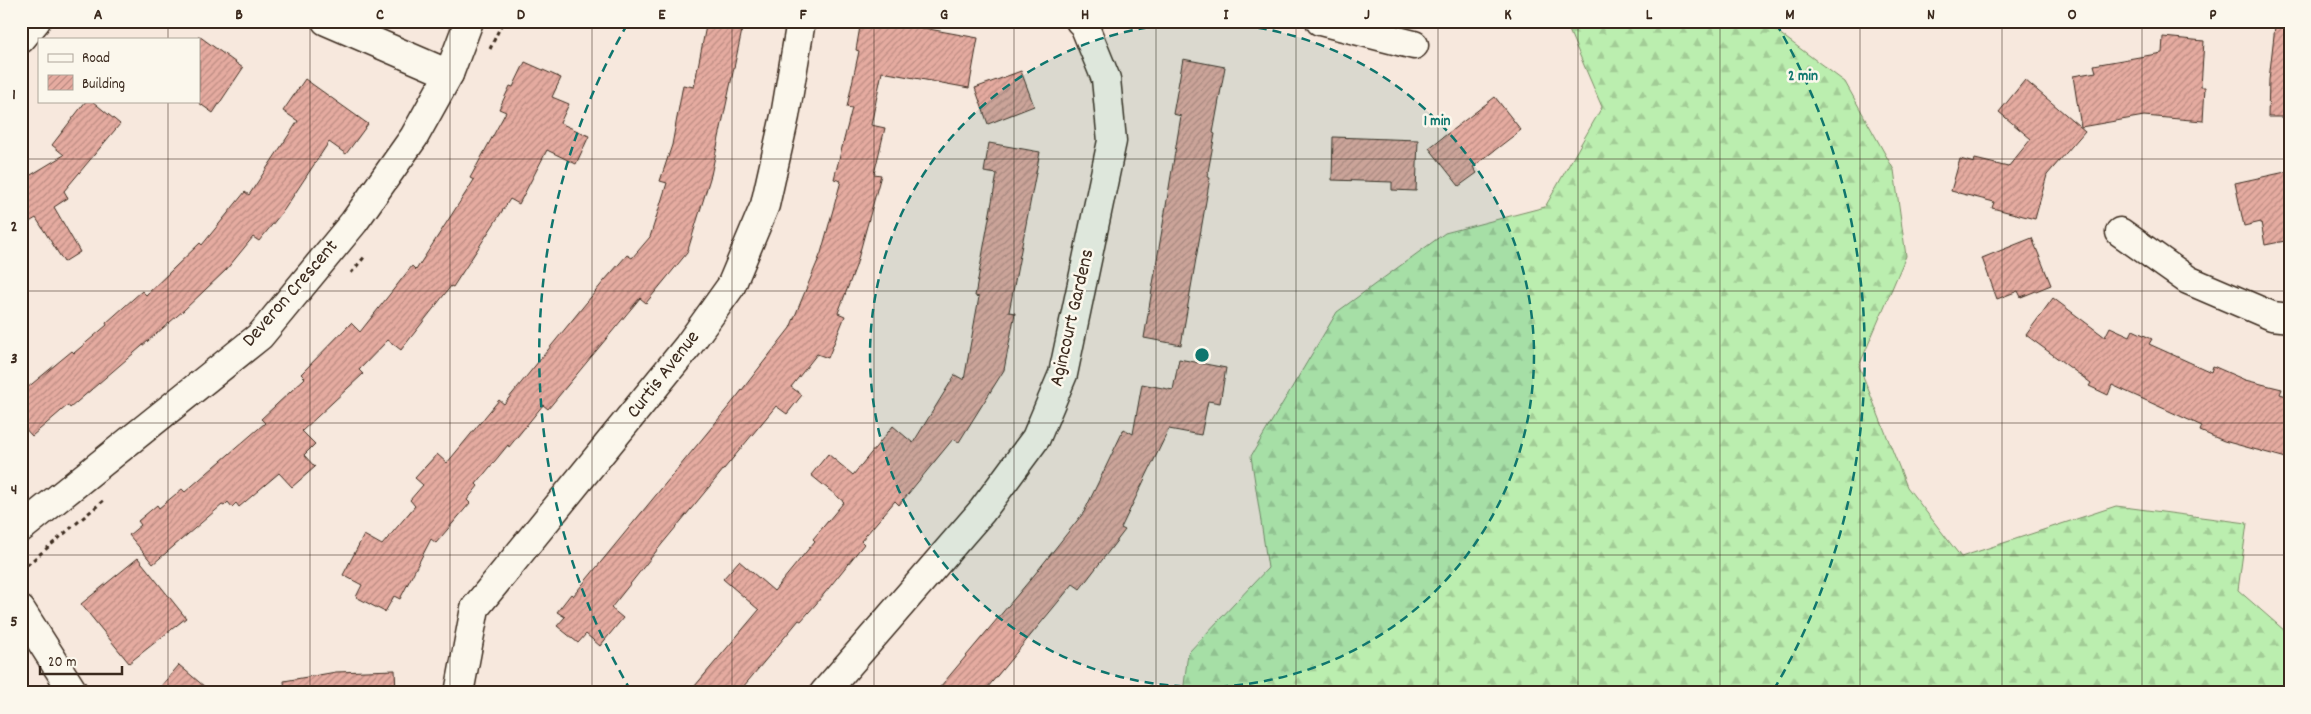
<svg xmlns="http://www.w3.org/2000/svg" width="2311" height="714" font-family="Dekko,sans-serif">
	<defs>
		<pattern id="forest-firs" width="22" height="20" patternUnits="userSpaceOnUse" patternTransform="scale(1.25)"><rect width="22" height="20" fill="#bbeeaf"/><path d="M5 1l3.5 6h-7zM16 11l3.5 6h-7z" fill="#a2cc96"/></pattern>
		<pattern id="building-hatch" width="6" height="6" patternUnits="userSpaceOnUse" patternTransform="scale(1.25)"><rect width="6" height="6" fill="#e5aba0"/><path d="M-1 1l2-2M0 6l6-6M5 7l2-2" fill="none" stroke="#bb8b82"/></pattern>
	</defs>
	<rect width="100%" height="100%" fill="#f7e8dd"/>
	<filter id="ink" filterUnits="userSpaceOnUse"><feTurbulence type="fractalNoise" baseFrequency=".02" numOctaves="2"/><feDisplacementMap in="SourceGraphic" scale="10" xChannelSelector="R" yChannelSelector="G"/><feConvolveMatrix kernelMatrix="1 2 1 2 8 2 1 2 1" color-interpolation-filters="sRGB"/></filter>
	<g filter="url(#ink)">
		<path fill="url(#forest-firs)" stroke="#7b8c66" d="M1565,21H1763L1845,82L1894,170L1906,256L1859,366L1907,487L1961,557L2116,506L2247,523L2238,590L2285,631L2290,629V693H1183L1188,653L1268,568L1251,456L1337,312L1445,233L1545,207L1602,107Z"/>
		<g fill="url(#building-hatch)" stroke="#3b2a1e">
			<path d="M707,21H744L711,175L687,253L646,303L640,298L548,409L543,405L509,447L508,445L476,484L478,486L467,500L470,503L436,543L431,539L400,599L394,596L385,612L356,597L362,585L343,575L364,535L382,545L415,506L410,500L423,485L415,478L437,454L447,463L499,400L504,404L604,281L627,255L632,258L650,237L667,183L660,181L672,145L683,85L694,87Z"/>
			<path d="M861,21H919L918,27L978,38L969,88L882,72L871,125L885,128L874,174L881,175L856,266L838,313L845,316L828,358L817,354L791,387L802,395L787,414L776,406L662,544L611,608L623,618L600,646L586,634L578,643L557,626L565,617L557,612L571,594L573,596L735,399L790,328L821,253L841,181L834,179L852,108L847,107L859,51L856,50Z"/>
			<path d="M2275,26H2290V117H2268L2269,80Z"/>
			<path d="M199,36L243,68L213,113L199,103Z"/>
			<path d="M2163,37L2204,41L2201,87H2205L2203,121L2144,116L2081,127L2073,76L2096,72L2094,65L2162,53Z"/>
			<path d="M1183,59L1225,67L1213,133L1215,134L1207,177L1210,178L1181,345L1144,338L1181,116L1173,114Z"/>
			<path d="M525,62L561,78L552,97L569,104L560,123L589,136L576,164L547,150L519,204L510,199L453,287L451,286L401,350L388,340L359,370L363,374L302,431L315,444L304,455L315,467L292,487L279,473L239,507L236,503L232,507L228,502L224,506L222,505L153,564L129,535L141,525L138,521L157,505L159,508L182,489L185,492L265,423L261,419L305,378L301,374L351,323L360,332L412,266L416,270L474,180L470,178L506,112L499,109L510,86L513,87Z"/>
			<path d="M1021,71L1034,106L988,124L975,88Z"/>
			<path d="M305,79L368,124L346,154L329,142L284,210L259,241L253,237L226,270L184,310L70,408L68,405L32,436L21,424V393L72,351L74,353L107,325L106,323L142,291L146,295L200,243L202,245L245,192L249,195L298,121L283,111Z"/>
			<path d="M2025,80L2085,131L2047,175L2035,219L1992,208L1994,202L1951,191L1960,159L1974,163L1975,159L2008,167L2031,139L1999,112Z"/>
			<path d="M1495,97L1521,130L1473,167L1477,173L1459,186L1429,148Z"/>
			<path d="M86,101H92L120,124L64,191L68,198L54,207L80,252L64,262L36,218L21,227V181L64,155L52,145Z"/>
			<path d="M1333,137L1418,140L1416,191L1392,190V182L1332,180Z"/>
			<path d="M989,143L1040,152L1009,312L1015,313L1004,370L959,442L953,439L899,505L895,501L861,541L864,544L816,604L801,621L799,620L738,693H689L759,610L723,579L739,561L774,591L815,541L813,539L844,502L811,475L828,454L853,475L893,426L913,443L955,375L964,380L979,297L975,296L997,174L984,172Z"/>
			<path d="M2290,171V240L2265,245L2261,222L2244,226L2235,183Z"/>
			<path d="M2032,238L2051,285L2021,297L2018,291L1997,299L1982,258Z"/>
			<path d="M2053,298L2105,337L2110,327L2130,336L2133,330L2152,339L2149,344L2211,372L2213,366L2245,380L2282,389L2280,394L2290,397V459L2224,441L2200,431L2202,426L2112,385L2108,395L2089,386L2091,383L2026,335Z"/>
			<path d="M1179,359L1226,368L1220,403L1208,401L1201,435L1169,429L1121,528L1125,530L1080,589L1073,584L983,693H935L1035,574L1084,512L1124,429L1133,434L1142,384L1173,390Z"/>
			<path d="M138,558L186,618L129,663L81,604Z"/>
			<path d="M179,665L212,693H155Z"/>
			<path d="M395,670L396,693H285L284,681L336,672Z"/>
		</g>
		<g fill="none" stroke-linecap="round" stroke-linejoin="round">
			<g stroke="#3b2a1e" stroke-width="31">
				<g id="street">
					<path d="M326,21L449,74"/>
					<path d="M1320,21L1414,45"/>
					<path d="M21,39L36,21"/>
					<path d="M2120,232L2188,280L2272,316L2290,318"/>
					<path d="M21,610L74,693"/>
					<path d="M459,693L475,608L688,346L731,286L765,205L785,116L801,21"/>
					<path d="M824,693L982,511L1036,438L1063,374L1112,141L1106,79L1084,25L1080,21"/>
				</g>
			</g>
			<g stroke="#3b2a1e" stroke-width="31">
				<path id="secondary" d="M21,528L260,336L354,222L414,137L449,74L469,21"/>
			</g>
			<g stroke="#3b2a1e" stroke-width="3" stroke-dasharray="4 4" stroke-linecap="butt">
				<path d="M490,49L503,21"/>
				<path d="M351,273L366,255"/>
				<path d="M27,565L103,501"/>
			</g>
			<use href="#street" stroke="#fbf7ec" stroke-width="28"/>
			<use href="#secondary" stroke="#fbf7ec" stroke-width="28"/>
		</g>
	</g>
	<path fill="none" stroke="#3b2a1e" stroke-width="1" stroke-opacity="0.55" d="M168,21V39M310,21V693M450,21V693M592,21V693M732,21V693M874,21V693M1014,21V693M1156,21V693M1296,21V693M1438,21V693M1578,21V693M1720,21V693M1860,21V693M2002,21V693M2142,21V693M168,101V693M21,159H2290M21,291H2290M21,423H2290M21,555H2290"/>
	<circle cx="1202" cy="355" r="332" fill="#0f766e" fill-opacity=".12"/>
	<g fill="none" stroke="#0f766e" stroke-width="2.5" stroke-dasharray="9 6">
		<circle cx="1202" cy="355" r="332"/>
		<path d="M631 691A663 663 0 0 1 628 23M1776 23A663 663 0 0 1 1773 691"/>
	</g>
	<g text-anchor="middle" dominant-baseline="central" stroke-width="5" stroke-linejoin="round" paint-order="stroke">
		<g font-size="20" fill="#3b2a1e" stroke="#fbf7ec">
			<text transform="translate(291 294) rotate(-49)">Deveron Crescent</text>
			<text transform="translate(1073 318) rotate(-77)">Agincourt Gardens</text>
			<text transform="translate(664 375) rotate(-52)">Curtis Avenue</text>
		</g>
	</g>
	<circle cx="1202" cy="355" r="8" fill="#0f766e" stroke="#fbf7ec" stroke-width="2.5"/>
	<g font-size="15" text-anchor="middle" font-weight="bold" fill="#0f766e" stroke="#fbf7ec" stroke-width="5" stroke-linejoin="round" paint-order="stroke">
		<text x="1803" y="80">2 min</text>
		<text x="1437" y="125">1 min</text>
	</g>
	<rect width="2311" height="714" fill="none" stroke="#fbf7ec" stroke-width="55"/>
	<rect x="38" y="38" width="162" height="65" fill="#fbf7ec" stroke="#aea59a"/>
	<rect x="48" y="54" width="25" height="8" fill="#fbf7ec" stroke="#aea59a"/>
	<text x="82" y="62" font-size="15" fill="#3b2a1e">Road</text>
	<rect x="48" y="75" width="25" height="15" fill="url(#building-hatch)" stroke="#aea59a"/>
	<text x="82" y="88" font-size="15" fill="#3b2a1e">Building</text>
	<path d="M40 666v8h82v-8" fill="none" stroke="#3b2a1e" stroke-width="2.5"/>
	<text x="48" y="666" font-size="15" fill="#3b2a1e" stroke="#fbf7ec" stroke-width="4" paint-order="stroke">20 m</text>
	<rect x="28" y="28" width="2256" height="658" fill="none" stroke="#3b2a1e" stroke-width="2"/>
	<g font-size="16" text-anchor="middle" font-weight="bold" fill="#3b2a1e">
		<text x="98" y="19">A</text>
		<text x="239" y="19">B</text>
		<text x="380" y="19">C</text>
		<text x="521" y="19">D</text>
		<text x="662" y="19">E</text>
		<text x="803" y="19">F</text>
		<text x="944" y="19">G</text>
		<text x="1085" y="19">H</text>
		<text x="1226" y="19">I</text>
		<text x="1367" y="19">J</text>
		<text x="1508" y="19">K</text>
		<text x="1649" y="19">L</text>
		<text x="1790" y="19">M</text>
		<text x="1931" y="19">N</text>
		<text x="2072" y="19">O</text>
		<text x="2213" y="19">P</text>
		<text x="14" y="99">1</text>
		<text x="14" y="231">2</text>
		<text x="14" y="363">3</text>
		<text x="14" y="494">4</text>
		<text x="14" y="626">5</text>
	</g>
</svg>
